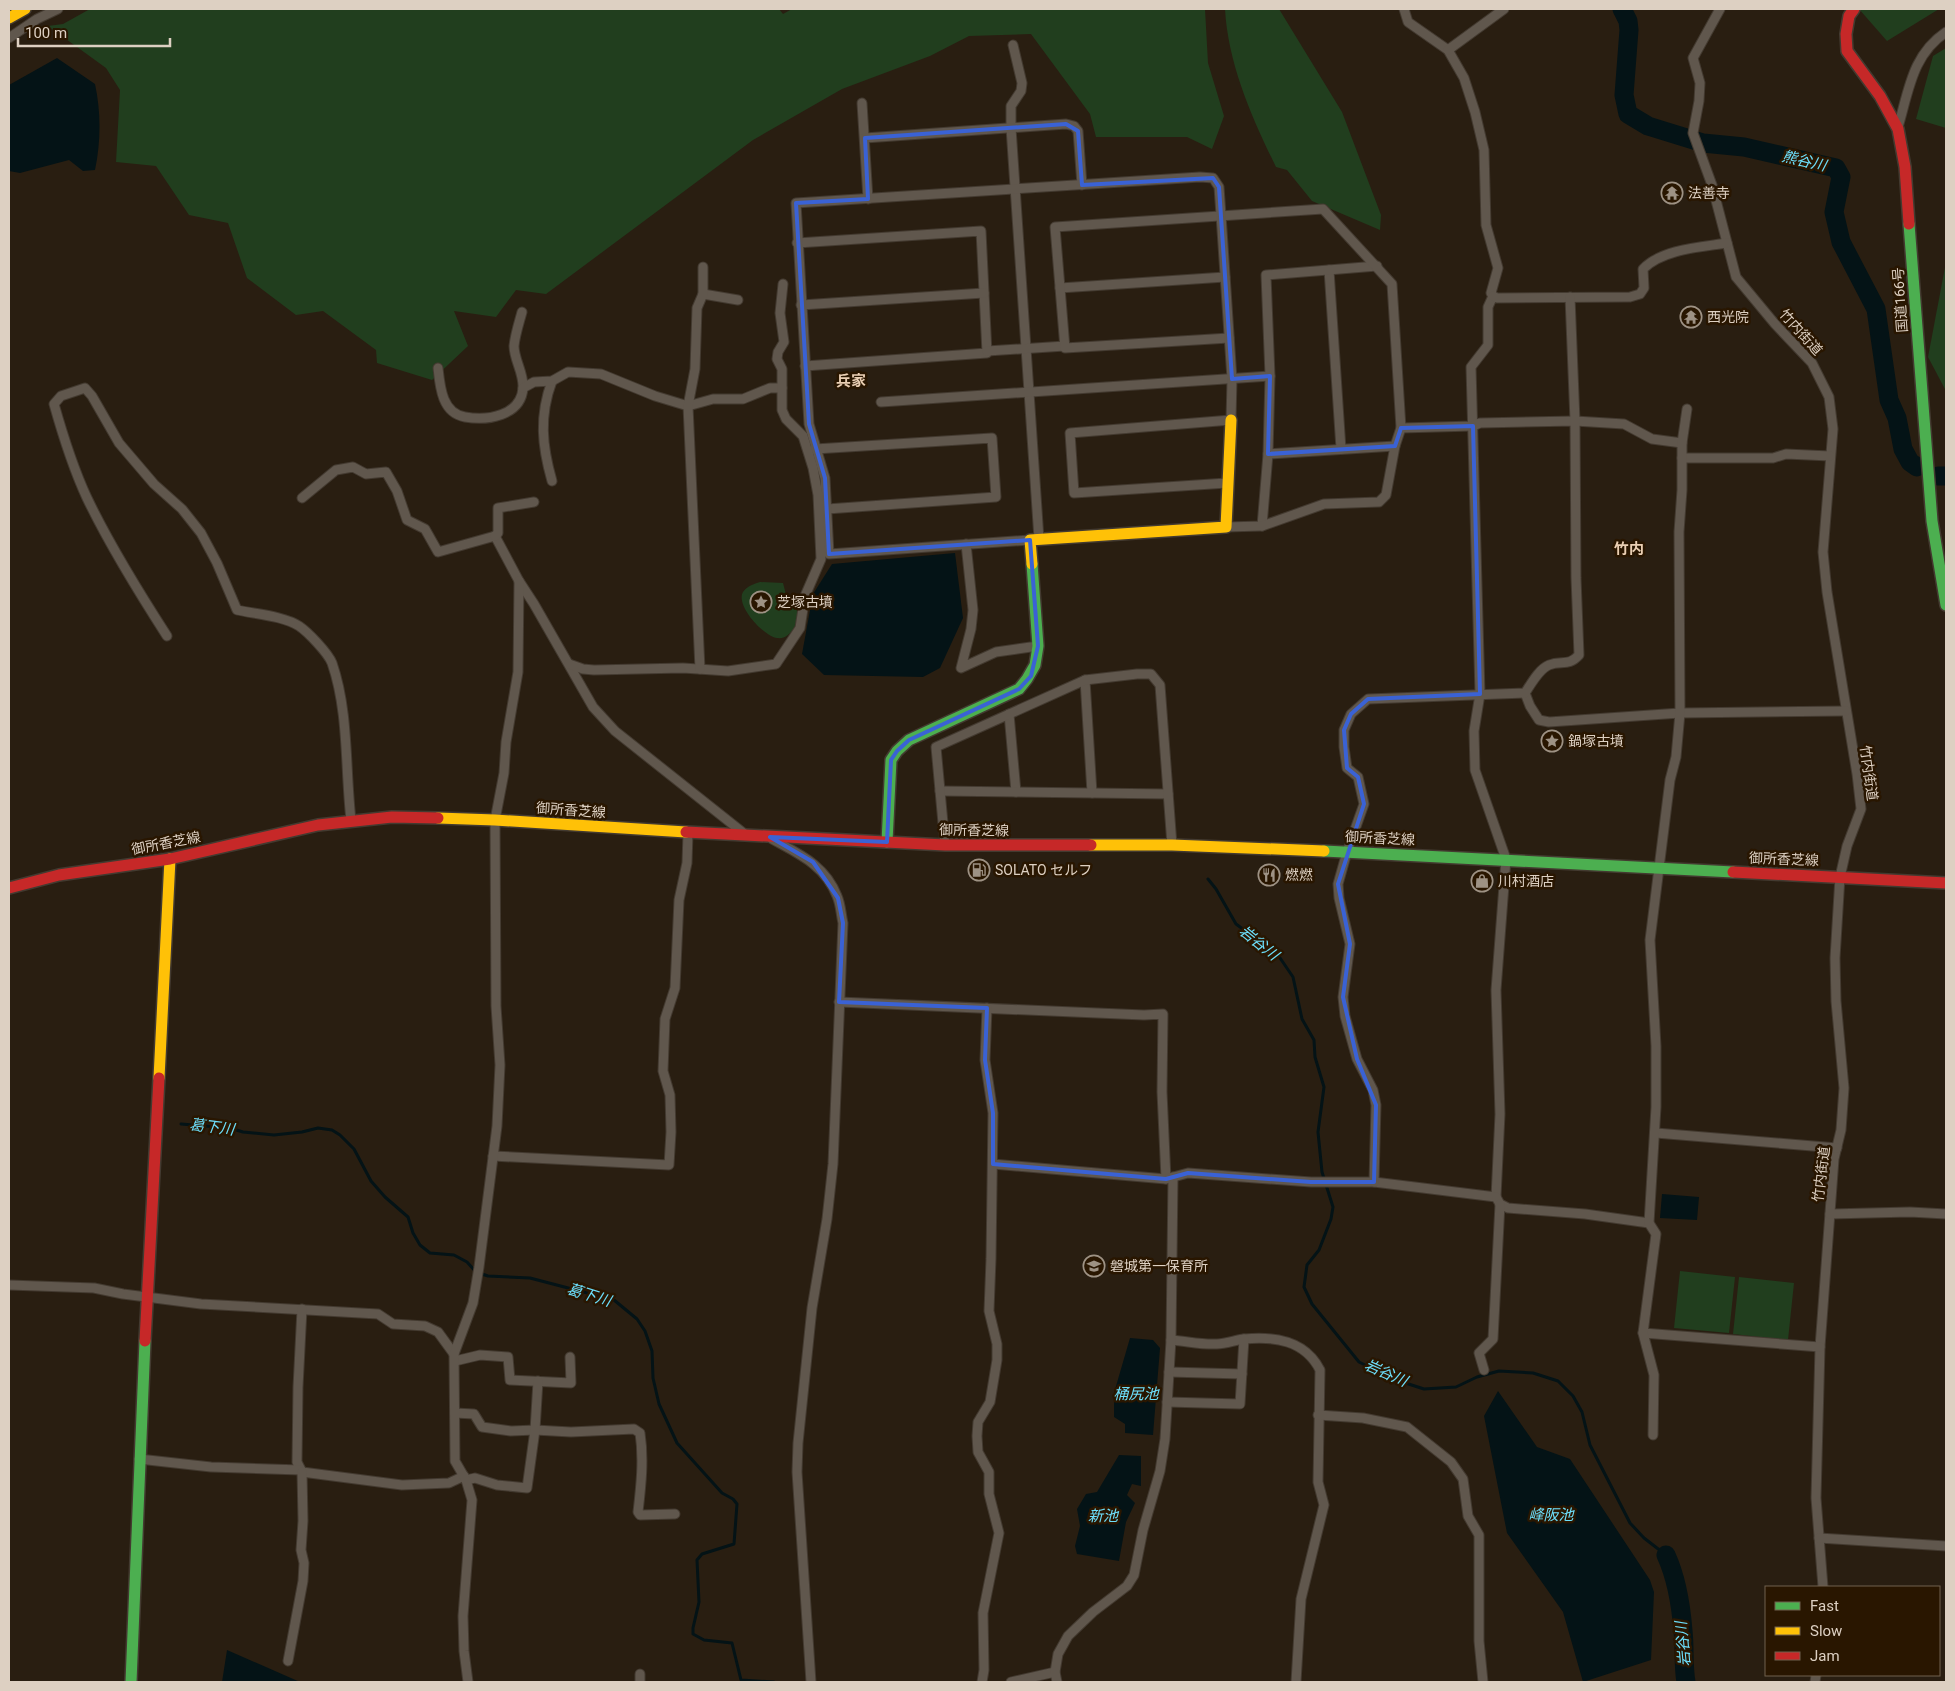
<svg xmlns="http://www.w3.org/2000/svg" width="1955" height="1691" font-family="Roboto,'Noto Sans JP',sans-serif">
	<rect width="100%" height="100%" fill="#291e11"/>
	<g fill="#213e1e">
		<path d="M90,9H779L783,14L792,9H1205L1208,63L1224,116L1212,149L1187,137H1096L1090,114L1031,34L969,36L930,56L842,89L753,140L546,294L516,290L496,317L454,311L468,346L432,380L377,363L376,350L323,311L296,315L247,278L228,223L189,215L156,166L116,162L120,90L106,68L48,26L63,24Z"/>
		<path d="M1225,9H1279L1342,112L1381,215L1380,230L1312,201L1287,170L1276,167C1252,118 1228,64 1225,9Z"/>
		<path d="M1859,9H1939L1887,41Z"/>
		<path d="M1946,48V128L1916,119L1933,56Z"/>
		<path d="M1946,262V391L1928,357Z"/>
		<path d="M760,582L783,583L788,602L799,612C798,620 797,623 793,630C788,635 785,639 777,638C765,637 735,606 743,592C747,586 754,584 760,582Z"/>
		<path d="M1680,1271L1735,1277L1729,1333L1674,1328Z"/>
		<path d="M1739,1277L1794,1283L1788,1340L1733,1334Z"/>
	</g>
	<g fill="#041316">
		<path d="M57,58L95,84C101,112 101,141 95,170L83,171L69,160L20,173L9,171V85Z"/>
		<path d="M955,553L963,618L940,668L923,677L824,675L802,654L813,594L832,564Z"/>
		<path d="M1662,1194L1699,1197L1697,1220L1660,1218Z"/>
		<path d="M1130,1338L1153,1340L1160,1348L1153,1435L1125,1433V1424L1114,1417V1393Z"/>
		<path d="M1498,1391L1537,1447L1570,1459L1650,1580L1654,1592L1651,1660L1583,1682L1563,1612L1507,1533L1484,1416Z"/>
		<path d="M1119,1455L1141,1456V1486L1132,1484L1127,1495L1135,1503L1126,1522L1119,1561L1077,1554L1075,1546L1080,1526L1077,1509L1086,1494L1097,1492Z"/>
		<path d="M227,1650L300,1682H222Z"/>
	</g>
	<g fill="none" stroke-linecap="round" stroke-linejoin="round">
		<g stroke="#041316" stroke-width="3">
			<path d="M1208,879L1216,889L1236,924L1278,955L1293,977L1302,1019L1314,1040L1315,1057L1324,1087L1318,1132L1322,1172L1333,1207L1331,1219L1319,1250L1307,1265L1304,1287L1312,1304L1359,1362L1393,1379L1424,1389L1456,1387L1477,1377L1499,1371L1533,1373L1558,1381L1573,1396L1582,1412L1590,1445L1630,1523L1644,1538L1666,1555"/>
			<path d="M181,1124L230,1128L243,1132L274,1135L302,1132L318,1128L332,1130L340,1135L354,1149L371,1181L385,1197L408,1217L413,1233L420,1245L430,1253L454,1255L467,1262L476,1272L488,1276L530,1278L614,1300L637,1319L645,1331L652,1351L653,1378L659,1404L677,1443L722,1493L733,1499L737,1504L734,1544L702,1554L697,1560L699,1602L693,1628V1634L704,1640L732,1643L741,1680L774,1682"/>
		</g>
		<g stroke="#041316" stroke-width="19">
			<path d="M1622,9L1628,21L1629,30L1624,95L1628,114L1648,126L1703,143L1744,147L1836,168L1841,177L1834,212L1841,242L1876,309L1889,400L1897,418L1903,449L1910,462L1917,467"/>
			<path d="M1938,476H1946"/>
			<path d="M1666,1555C1677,1579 1681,1605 1683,1631C1685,1649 1683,1665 1686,1682"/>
		</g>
		<g stroke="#433a30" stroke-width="11">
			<g id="street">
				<path d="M1404,9L1408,22L1448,50L1464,78L1475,112L1484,150L1486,225L1498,268L1491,293L1493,296L1488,307V345L1471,367L1480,694L1474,731L1475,770L1506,859L1496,990L1500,1114L1496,1197"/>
				<path d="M1720,9L1693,58L1700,83L1699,101L1693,133L1712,185L1736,277L1775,324L1812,363L1829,397L1833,429L1823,552L1827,592L1857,774L1861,809L1847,846L1840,877L1835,958L1836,1001L1844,1088L1841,1130L1834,1159L1820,1347L1816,1498L1823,1587"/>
				<path d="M9,38L37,19L58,9"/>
				<path d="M1013,45L1022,83L1021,91L1011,106V128L1039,539"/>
				<path d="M1448,50L1504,9"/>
				<path d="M862,103L868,199"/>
				<path d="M1898,127C1909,90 1912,55 1946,32"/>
				<path d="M865,138L1066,124L1074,126L1078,131L1082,185"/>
				<path d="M797,243L981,231L987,353L805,366"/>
				<path d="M1329,270L1341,449"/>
				<path d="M1060,288L1225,277"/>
				<path d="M703,294L738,300"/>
				<path d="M1493,296L1497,298L1630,297L1640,294L1644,288L1643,269C1662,249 1702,247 1727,243"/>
				<path d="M801,305L984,293"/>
				<path d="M987,351L1065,346"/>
				<path d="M438,368C440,387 442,413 465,417C487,421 521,416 523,388C524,373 514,360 514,346C515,335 519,323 522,312"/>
				<path d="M552,381C539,416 542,446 552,481"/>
				<path d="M523,388L534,382L552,381L568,372L601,374L655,396L688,406L713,399H743L770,388H782"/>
				<path d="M881,402L1270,376"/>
				<path d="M1401,428L1473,426L1480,423L1575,421L1624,424L1652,439L1682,443"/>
				<path d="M815,449L992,438L996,497L827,509"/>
				<path d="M1268,454L1395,446"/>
				<path d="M1682,458H1773L1786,454L1830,456"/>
				<path d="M302,498L336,470L353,467L366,474L386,472L397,491L407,520L425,529L438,552L495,536L519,581L534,604L593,707L615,731L746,835"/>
				<path d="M1262,526L1268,454L1270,376L1266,275L1377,266"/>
				<path d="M1226,527L1262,526L1324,504L1379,502L1386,495L1395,446L1401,428L1392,284L1323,209L1055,227L1065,348L1229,338"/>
				<path d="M495,536L498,533V508L534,502"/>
				<path d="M1030,540L829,554L825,478L809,424L796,203L1200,177L1213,178L1219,187L1221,215L1232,379L1231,420L1070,433L1074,493L1227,483"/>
				<path d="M966,544L973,610L971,629L961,668L996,652L1038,646"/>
				<path d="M167,636C138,591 110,546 87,498C73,468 63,436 54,404L61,396L85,388L92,396L119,443L154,484L182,509L201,533L217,563L237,610C255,614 284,616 299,626C308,632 328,653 332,663C349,712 345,768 351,820"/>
				<path d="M569,664L583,669L594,670L683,668L728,671L776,664L800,628L805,596L821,559L818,495L813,468L803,436L786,419L782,410V369L777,359L778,352L784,342L780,313L783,284"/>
				<path d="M700,669L688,406L695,369L697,308L703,294V267"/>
				<path d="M1085,680L1092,793"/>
				<path d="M1525,693L1530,706L1539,720L1549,722L1680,713L1846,711"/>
				<path d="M1009,714L1016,792"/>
				<path d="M940,791L1168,794"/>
				<path d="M772,839C799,854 825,865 837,896C841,905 841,915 843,923L833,1164L827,1219L812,1308L798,1443L797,1472L811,1682"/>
				<path d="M945,845L936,747L1085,680L1137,674H1151L1160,685L1172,845"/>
				<path d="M839,1002L1144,1015L1163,1014L1162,1092L1166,1179"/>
				<path d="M1656,1133L1837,1148"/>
				<path d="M493,1156L669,1165L671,1132L670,1095L663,1071L665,1019L675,988L679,900L687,863L688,833"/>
				<path d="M993,1164L1166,1179L1188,1173L1311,1182H1374L1496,1197L1500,1204L1508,1208L1585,1214L1649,1223"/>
				<path d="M1374,1182L1376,1105L1373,1090L1357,1059L1345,1016L1343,997L1350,944L1339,898L1338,884L1347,852L1364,804L1358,777L1347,768L1344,747V730L1351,714L1368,699L1525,693C1531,684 1539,669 1549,665C1562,660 1568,667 1579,655L1576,578L1575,421L1570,297"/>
				<path d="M1830,1214L1910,1212L1946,1214"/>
				<path d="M9,1285L94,1288L123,1294L201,1304L378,1314L393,1324L425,1326L438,1332L454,1354"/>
				<path d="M302,1309L298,1387L297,1462L302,1472L402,1485L449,1483L464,1476"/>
				<path d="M1643,1333L1820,1347"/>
				<path d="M1171,1340C1186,1341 1202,1345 1217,1344C1226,1344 1235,1340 1244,1339C1274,1336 1305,1340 1320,1370L1318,1482L1324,1505L1301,1599L1296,1682"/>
				<path d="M455,1361L480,1355L508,1357L510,1380L571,1383L570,1357"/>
				<path d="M1484,1370L1479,1353L1493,1339L1500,1204"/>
				<path d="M1169,1372L1242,1374"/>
				<path d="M1167,1402L1240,1404L1244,1339"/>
				<path d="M455,1413L474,1414L482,1427L511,1431L535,1430L571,1432L634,1429L640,1433C644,1459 641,1486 638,1512L640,1515L675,1514"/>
				<path d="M1318,1415L1363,1418L1407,1427L1451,1462L1463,1479L1468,1516L1479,1535V1641L1483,1682"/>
				<path d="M1653,1435L1654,1375L1643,1333L1656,1234L1649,1223L1656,1107V1046L1650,940L1670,780L1676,757L1680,713L1679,532L1682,490V443L1687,409"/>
				<path d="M139,1459L211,1467L301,1470"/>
				<path d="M466,1480L475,1478L497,1485L527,1488L535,1430L538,1381"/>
				<path d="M1819,1538L1946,1546"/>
				<path d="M288,1661L303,1581L304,1563L301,1550L303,1521L302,1472"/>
				<path d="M468,1682L464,1651L463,1616L472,1500L466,1480L455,1461L454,1354L473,1303L479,1267L497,1126L500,1065L496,1006L495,820L504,773L506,742L518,672L519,581"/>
				<path d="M640,1682V1674"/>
				<path d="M982,1682L984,1670L983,1613L999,1533L989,1494V1472L978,1452L977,1436L978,1422L990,1402L997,1360V1344L989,1311L991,1259L993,1113L985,1060L987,1008"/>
				<path d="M1011,1682L1055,1672"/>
				<path d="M1057,1682L1055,1672L1058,1654L1068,1636L1093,1612L1127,1586L1134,1575L1143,1530L1160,1471L1165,1439L1171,1340L1173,1177"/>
				<path d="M1815,1682L1816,1675"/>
			</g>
		</g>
		<g stroke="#433a30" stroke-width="14">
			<g id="fast">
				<path d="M1909,224L1932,521L1946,605"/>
				<path d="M887,842L891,760L897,751L909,740L1019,689L1027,679L1035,665L1038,646L1032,564"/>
				<path d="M1324,851L1733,872"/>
				<path d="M131,1682L145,1341"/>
			</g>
		</g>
		<g stroke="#433a30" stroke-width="14">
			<g id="slow">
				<path d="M9,18L25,9"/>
				<path d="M1032,564L1030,540L1226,527L1231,420"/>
				<path d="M438,818L495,820L686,832"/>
				<path d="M1091,845H1172L1324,851"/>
				<path d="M159,1078L170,859"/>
			</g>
		</g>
		<g stroke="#433a30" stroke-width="14">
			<g id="jam">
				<path d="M1854,9L1849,16L1846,34L1847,51L1880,96L1898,129L1905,167L1909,224"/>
				<path d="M686,832L945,845H1091"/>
				<path d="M1733,872L1946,883"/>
				<path d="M9,888L59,875L170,859L318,825L392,817L438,818"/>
				<path d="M145,1341L159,1078"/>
			</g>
		</g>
		<use href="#street" stroke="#60574d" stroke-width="9"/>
		<use href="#fast" stroke="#4caf50" stroke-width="11"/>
		<use href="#slow" stroke="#ffc107" stroke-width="11"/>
		<use href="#jam" stroke="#c62828" stroke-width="11"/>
	</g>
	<path fill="none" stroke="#3a62d5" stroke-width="4" stroke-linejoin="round" d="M1066,124L1078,131L1082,185L1213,178L1219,187L1232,379L1270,376L1268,454L1395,446L1401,428L1473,426L1480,694L1368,699L1351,714L1344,730L1347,768L1358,777L1364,804L1338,884L1350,944L1343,997L1357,1059L1376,1105L1374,1182H1311L1188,1173L1166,1179L993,1164V1113L985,1060L987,1008L839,1002L843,923L838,898L813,862L770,837L887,842L891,760L897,751L909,740L1019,689L1031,676L1038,646L1030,540L829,554L825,478L809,424L796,203L868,199L865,138Z"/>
	<defs>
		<g id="temple-ring" transform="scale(1.125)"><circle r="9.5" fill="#291600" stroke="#9e9284" stroke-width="1.5"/><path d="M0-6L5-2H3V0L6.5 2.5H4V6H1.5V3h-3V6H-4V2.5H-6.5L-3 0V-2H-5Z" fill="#9e9284"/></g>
		<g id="sight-ring" transform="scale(1.125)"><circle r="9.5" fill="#291600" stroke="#9e9284" stroke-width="1.5"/><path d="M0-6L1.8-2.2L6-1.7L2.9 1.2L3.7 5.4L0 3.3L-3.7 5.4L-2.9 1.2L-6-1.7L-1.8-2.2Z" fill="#9e9284"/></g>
		<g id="fuel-ring" transform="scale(1.125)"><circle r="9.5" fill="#291600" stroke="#9e9284" stroke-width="1.5"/><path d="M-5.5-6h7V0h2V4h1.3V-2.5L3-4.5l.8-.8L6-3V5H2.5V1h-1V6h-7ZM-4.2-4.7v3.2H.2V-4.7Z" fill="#9e9284"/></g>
		<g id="restaurant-ring" transform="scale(1.125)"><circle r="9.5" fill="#291600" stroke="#9e9284" stroke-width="1.5"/><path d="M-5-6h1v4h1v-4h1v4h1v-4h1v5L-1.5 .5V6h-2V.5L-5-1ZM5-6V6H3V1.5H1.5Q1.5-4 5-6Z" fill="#9e9284"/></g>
		<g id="shop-ring" transform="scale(1.125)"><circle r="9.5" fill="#291600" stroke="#9e9284" stroke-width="1.5"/><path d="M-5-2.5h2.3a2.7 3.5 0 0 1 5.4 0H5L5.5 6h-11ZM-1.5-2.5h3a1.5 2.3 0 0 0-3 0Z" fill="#9e9284"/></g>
		<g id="school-ring" transform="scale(1.125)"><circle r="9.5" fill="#291600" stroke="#9e9284" stroke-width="1.5"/><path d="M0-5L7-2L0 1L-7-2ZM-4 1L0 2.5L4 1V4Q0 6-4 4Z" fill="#9e9284"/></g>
	</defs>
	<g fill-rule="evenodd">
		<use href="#temple-ring" x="1672" y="193"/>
		<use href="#temple-ring" x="1691" y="317"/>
		<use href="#sight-ring" x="761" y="602"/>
		<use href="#sight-ring" x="1552" y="741"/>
		<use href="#fuel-ring" x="979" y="870"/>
		<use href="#restaurant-ring" x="1269" y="875"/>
		<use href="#shop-ring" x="1482" y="881"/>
		<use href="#school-ring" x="1094" y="1266"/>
	</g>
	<g text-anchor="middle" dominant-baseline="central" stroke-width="5" stroke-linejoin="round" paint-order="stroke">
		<g font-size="14" fill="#ddd0c2" stroke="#291600" text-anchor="start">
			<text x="1688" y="193">法善寺</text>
			<text x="1707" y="317">西光院</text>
			<text x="777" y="602">芝塚古墳</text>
			<text x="1568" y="741">鍋塚古墳</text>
			<text x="995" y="870">SOLATO セルフ</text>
			<text x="1285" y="875">燃燃</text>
			<text x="1498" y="881">川村酒店</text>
			<text x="1110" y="1266">磐城第一保育所</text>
		</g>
		<g font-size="14" fill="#ddd0c2" stroke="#291600">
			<text transform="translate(1900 300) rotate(-94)">国道166号</text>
			<text transform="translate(1801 332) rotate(48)">竹内街道</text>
			<text transform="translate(1869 773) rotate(82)">竹内街道</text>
			<text transform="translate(571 810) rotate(4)">御所香芝線</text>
			<text transform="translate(974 830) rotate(1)">御所香芝線</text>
			<text transform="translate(1380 838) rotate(3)">御所香芝線</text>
			<text transform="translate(166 843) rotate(-11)">御所香芝線</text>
			<text transform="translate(1784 859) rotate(2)">御所香芝線</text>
			<text transform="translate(1821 1174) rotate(-83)">竹内街道</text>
		</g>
		<g font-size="15" font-style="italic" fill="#6de0fc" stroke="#291600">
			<text transform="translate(1804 161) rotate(13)">熊谷川</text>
			<text transform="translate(1259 943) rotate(39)">岩谷川</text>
			<text transform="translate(212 1127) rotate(7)">葛下川</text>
			<text transform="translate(589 1295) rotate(17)">葛下川</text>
			<text transform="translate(1386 1373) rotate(24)">岩谷川</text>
			<text x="1136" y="1394">桶尻池</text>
			<text x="1551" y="1515">峰阪池</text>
			<text x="1103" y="1516">新池</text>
			<text transform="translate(1683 1644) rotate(-95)">岩谷川</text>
		</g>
		<g font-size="15" font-weight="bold" fill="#eacfb3" stroke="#291600">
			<text x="851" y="381">兵家</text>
			<text x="1629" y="549">竹内</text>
		</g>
	</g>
	<rect width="1955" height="1691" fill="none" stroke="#ddd0c2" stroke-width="20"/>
	<rect x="1765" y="1586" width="175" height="90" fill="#291600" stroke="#71604e"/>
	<rect x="1775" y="1602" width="25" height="8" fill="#4caf50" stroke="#71604e"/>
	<text x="1810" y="1611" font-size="15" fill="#ddd0c2">Fast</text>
	<rect x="1775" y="1627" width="25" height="8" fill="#ffc107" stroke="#71604e"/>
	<text x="1810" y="1636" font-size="15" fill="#ddd0c2">Slow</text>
	<rect x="1775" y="1652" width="25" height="8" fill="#c62828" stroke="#71604e"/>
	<text x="1810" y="1661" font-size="15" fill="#ddd0c2">Jam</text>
	<path d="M18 38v8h152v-8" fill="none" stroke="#ddd0c2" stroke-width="2.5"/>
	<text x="25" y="38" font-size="15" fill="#ddd0c2" stroke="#291600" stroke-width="4" paint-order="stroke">100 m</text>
</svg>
